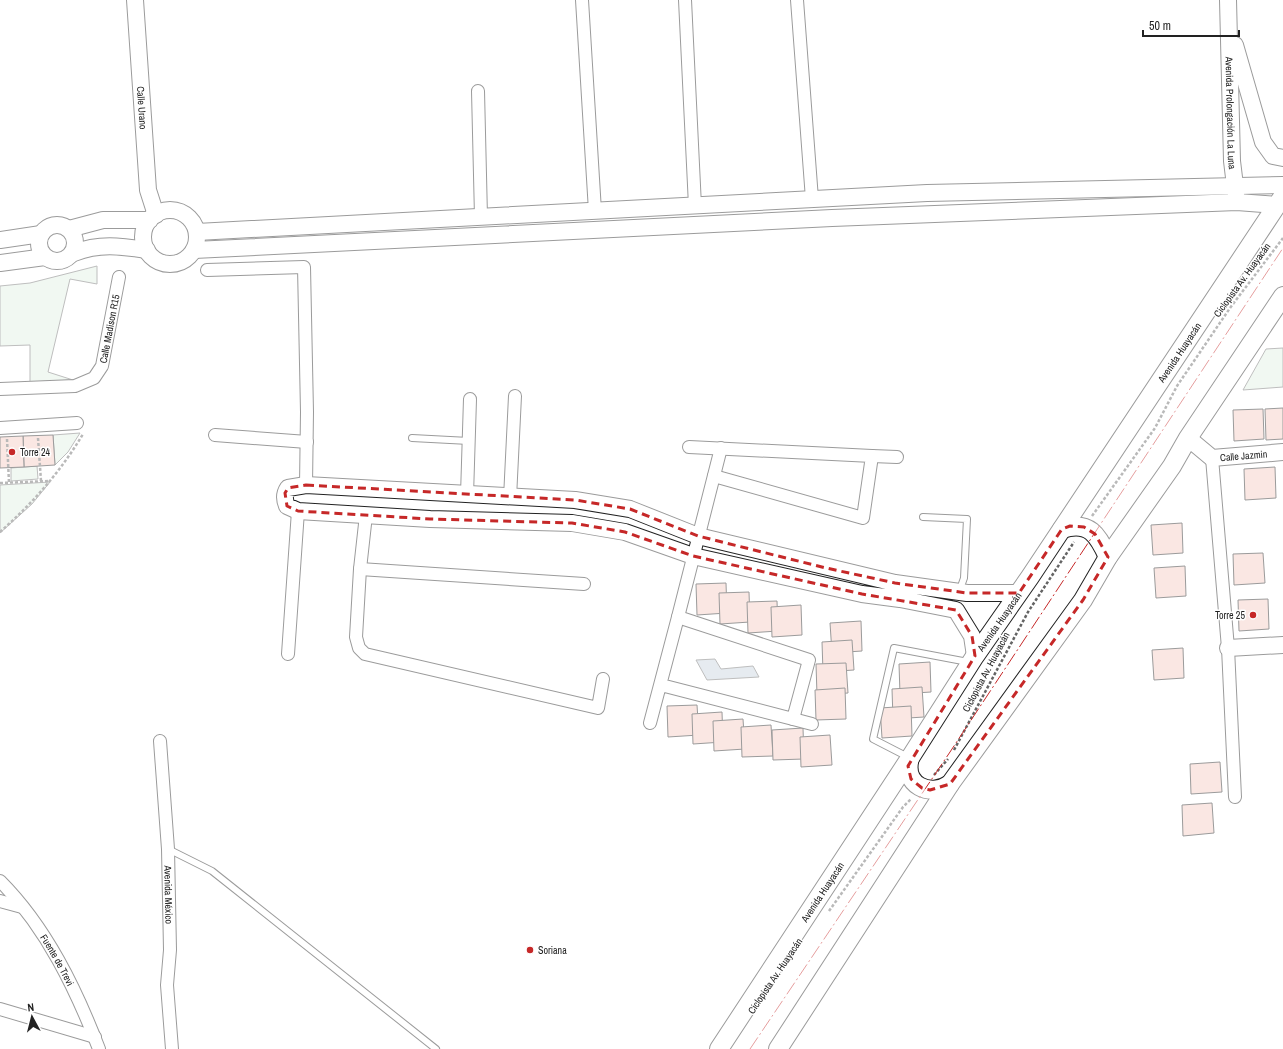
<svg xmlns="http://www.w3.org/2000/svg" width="1283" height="1049" font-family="'Archivo Narrow',sans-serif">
	<rect width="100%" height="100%" fill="#fff"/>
	<g fill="#e0efe3" stroke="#6f6f6f">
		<path d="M97,266V284L70,279L48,372L73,380L30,382V345L0,346V286L30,283Z"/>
		<path d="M1283,348V387L1243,390L1266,349Z"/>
		<path d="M80,433L68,452L55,465L53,435Z"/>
		<path d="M37,466L38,479L11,481V468Z"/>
		<path d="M50,482L32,504L0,533V485Z"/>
	</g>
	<path fill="#c7d3dd" stroke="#6f6f6f" d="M715,659L721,669L753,666L759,677L707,680L696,660Z"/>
	<g fill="#f3c9c0" stroke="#222">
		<path d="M1283,408V439L1266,440L1265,409Z"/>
		<path d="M1263,409L1264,439L1234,441L1233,410Z"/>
		<path d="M53,435L55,465L24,467L23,436Z"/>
		<path d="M23,436L24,467L0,468V437Z"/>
		<path d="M1275,467L1276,498L1245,500L1244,469Z"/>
		<path d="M1182,523L1183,553L1153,555L1151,525Z"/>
		<path d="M1263,553L1265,583L1234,585L1233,554Z"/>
		<path d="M1185,566L1186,596L1156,598L1154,568Z"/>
		<path d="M726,583L727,613L697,615L696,584Z"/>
		<path d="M749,592L750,622L720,624L719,593Z"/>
		<path d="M1268,599L1269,629L1239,631L1238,600Z"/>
		<path d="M777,601L778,631L748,633L747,602Z"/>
		<path d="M801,605L802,635L772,637L771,607Z"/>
		<path d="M861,621L862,651L832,653L830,623Z"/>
		<path d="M852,640L854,670L823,672L822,642Z"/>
		<path d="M1183,648L1184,678L1154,680L1152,650Z"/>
		<path d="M930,662L931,692L900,694L899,664Z"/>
		<path d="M846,663L848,693L817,695L816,664Z"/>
		<path d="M922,687L924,717L893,719L892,689Z"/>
		<path d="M845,688L846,719L816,720L815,690Z"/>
		<path d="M697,705L699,735L668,737L667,706Z"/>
		<path d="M911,706L912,736L882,738L880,708Z"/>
		<path d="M722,712L723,742L693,744L692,714Z"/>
		<path d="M743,719L745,749L714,751L713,721Z"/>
		<path d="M771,725L773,756L742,757L741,727Z"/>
		<path d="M803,728L804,759L773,760L772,730Z"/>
		<path d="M830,735L832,765L801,767L800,737Z"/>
		<path d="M1220,762L1222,792L1191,794L1190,764Z"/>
		<path d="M1212,803L1214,833L1183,836L1182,805Z"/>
	</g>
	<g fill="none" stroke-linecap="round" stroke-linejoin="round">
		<g stroke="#222" stroke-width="8">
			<g id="lane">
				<path d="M412,438L469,441"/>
				<path d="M923,517L967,519L964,578L959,592"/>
				<path d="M908,757L873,739L894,648L968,662"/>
				<path d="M168,849L212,871L436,1049"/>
			</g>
		</g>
		<g stroke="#222" stroke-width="14">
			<g id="street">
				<path d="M582,0L595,211"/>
				<path d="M685,0L695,206"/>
				<path d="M797,0L812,199"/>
				<path d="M478,91L481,217"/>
				<path d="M207,270L304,267L307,412L306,485"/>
				<path id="s1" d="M0,389L75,386L94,378L102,366L119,277"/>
				<path d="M0,428L77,423"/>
				<path d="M215,435L307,442"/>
				<path d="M689,447L872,456L863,518L714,476"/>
				<path d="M872,456L897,457"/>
				<path d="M1212,458L1228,648L1235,797"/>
				<path d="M467,495L470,399"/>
				<path d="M510,498L515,396"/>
				<path d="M366,515L360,569L356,637L359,648L365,654L598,708L603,679"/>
				<path d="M360,569L584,584"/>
				<path d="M678,617L721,448"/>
				<path d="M288,654L298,511"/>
				<path d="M793,719L812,724"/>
				<path d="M650,723L678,617L809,660L793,719L661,685"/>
				<path id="s2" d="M160,741L168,849L170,950L167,985L172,1049"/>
				<path id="s3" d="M0,881C46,927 76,989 99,1049"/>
				<path d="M0,901L22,907"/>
				<path d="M0,1009L95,1037"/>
			</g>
		</g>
		<g stroke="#222" stroke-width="18">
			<g id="secondary">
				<path id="s4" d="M135,0L148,190L156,215"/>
				<path id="s5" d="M1228,0L1232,161L1236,194"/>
				<path d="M1235,45L1263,142L1273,156L1283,158"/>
				<circle cx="170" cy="237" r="27"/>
				<circle cx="57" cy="243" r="18"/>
				<path d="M69,229L103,220H150"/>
				<path d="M197,232L927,193L1283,185"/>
				<path d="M0,240L41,234"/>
				<path d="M194,250L832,218L1237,202L1277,205"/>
				<path d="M74,253C99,243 120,246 147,250"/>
				<path d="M0,263L45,257"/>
				<path id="s6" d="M1188,438L1212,458L1283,452"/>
				<path d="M1228,648L1283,645"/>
				<path d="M975,656L972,636L956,610L900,599L862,594L693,556L625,532L572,523L430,519L298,511L287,506C284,499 284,494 288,488L306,485L575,500L630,509L698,536L895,583L967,593H1019"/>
			</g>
		</g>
		<g stroke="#222" stroke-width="20">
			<g id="primary">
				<path d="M1062,529C1089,520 1098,535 1108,557"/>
				<path d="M910,758C902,785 930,798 950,784"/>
				<path id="s7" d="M719,1049L910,758L975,656L1030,577L1283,196"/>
				<path d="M778,1049L950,784L1083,600L1108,557L1172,466L1188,438L1283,296"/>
			</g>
		</g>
		<g stroke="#646464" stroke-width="2.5" stroke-dasharray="3 2" stroke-linecap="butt">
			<path d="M38,438L41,481"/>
			<path d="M7,439L9,483"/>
			<path d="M0,483L49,481"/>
			<path d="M1092,516L1155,428L1177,386L1230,308L1283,238"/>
			<path d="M0,532C33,503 61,471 83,434"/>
			<path d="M954,750L1028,612L1074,542"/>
			<path d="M934,775L948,759"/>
			<path d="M829,911L903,807L911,799"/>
		</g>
		<use href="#lane" stroke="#fff" stroke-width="6"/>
		<use href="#street" stroke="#fff" stroke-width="12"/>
		<use href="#secondary" stroke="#fff" stroke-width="16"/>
		<use href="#primary" stroke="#fff" stroke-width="18"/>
		<path stroke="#c62828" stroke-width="1" stroke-dasharray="14 3 2 3" stroke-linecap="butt" d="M750,1049L950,752L1283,248"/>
	</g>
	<path d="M0 0H1283V1049H0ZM306,485L575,500L630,509L698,536L826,568L895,583L967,593H1019L1062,529L1070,526L1084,527L1095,534L1108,557L1083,600L950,784L930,790L922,788L911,779L908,766L975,656L972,636L956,610L862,594L693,556L625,532L572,523L430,519L298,511L287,506L285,493L288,488Z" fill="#fff" fill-opacity=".55" fill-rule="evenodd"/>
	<path fill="none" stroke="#c62828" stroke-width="3" stroke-dasharray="8 5" stroke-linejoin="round" d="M306,485L575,500L630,509L698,536L826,568L895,583L967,593H1019L1062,529L1070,526L1084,527L1095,534L1108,557L1083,600L950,784L930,790L922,788L911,779L908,766L975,656L972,636L956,610L862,594L693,556L625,532L572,523L430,519L298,511L287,506L285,493L288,488Z"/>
	<g fill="#c62828" stroke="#fff" stroke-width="1.5">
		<circle cx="12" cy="452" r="4"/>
		<circle cx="1253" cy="615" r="4"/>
		<circle cx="530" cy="950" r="4"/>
	</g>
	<g text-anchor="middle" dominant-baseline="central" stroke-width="3" stroke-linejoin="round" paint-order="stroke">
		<g font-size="10" fill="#222" stroke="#fff">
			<text stroke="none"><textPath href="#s4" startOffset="108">Calle Urano</textPath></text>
			<text stroke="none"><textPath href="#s5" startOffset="113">Avenida Prolongación La Luna</textPath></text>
			<text transform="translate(1242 280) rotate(-54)">Ciclopista Av. Huayacán</text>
			<text stroke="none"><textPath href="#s1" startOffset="148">Calle Madison R15</textPath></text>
			<text stroke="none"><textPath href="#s7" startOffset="835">Avenida Huayacán</textPath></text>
			<text stroke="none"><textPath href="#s6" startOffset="63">Calle Jazmin</textPath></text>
			<text stroke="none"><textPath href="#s7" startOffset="511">Avenida Huayacán</textPath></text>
			<text transform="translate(986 672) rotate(-62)">Ciclopista Av. Huayacán</text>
			<text stroke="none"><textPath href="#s7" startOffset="188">Avenida Huayacán</textPath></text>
			<text stroke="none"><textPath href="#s2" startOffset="154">Avenida México</textPath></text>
			<text stroke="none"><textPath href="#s3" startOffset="98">Fuente de Trevi</textPath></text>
			<text transform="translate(775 976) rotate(-56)">Ciclopista Av. Huayacán</text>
		</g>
		<g font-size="10" fill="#222" stroke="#fff" text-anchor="start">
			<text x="20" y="452">Torre 24</text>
			<text x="1245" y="615" text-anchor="end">Torre 25</text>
			<text x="538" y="950">Soriana</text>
		</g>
	</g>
	<g transform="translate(32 1017) rotate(353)" stroke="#ffffff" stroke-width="3" paint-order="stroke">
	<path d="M0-3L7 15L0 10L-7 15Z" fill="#222222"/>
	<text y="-6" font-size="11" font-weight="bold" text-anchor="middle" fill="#222222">N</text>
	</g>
	<path d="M1143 30v6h96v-6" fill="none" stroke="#222222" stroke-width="2"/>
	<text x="1149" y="30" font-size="12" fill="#222222" stroke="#ffffff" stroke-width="3" paint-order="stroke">50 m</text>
</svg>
